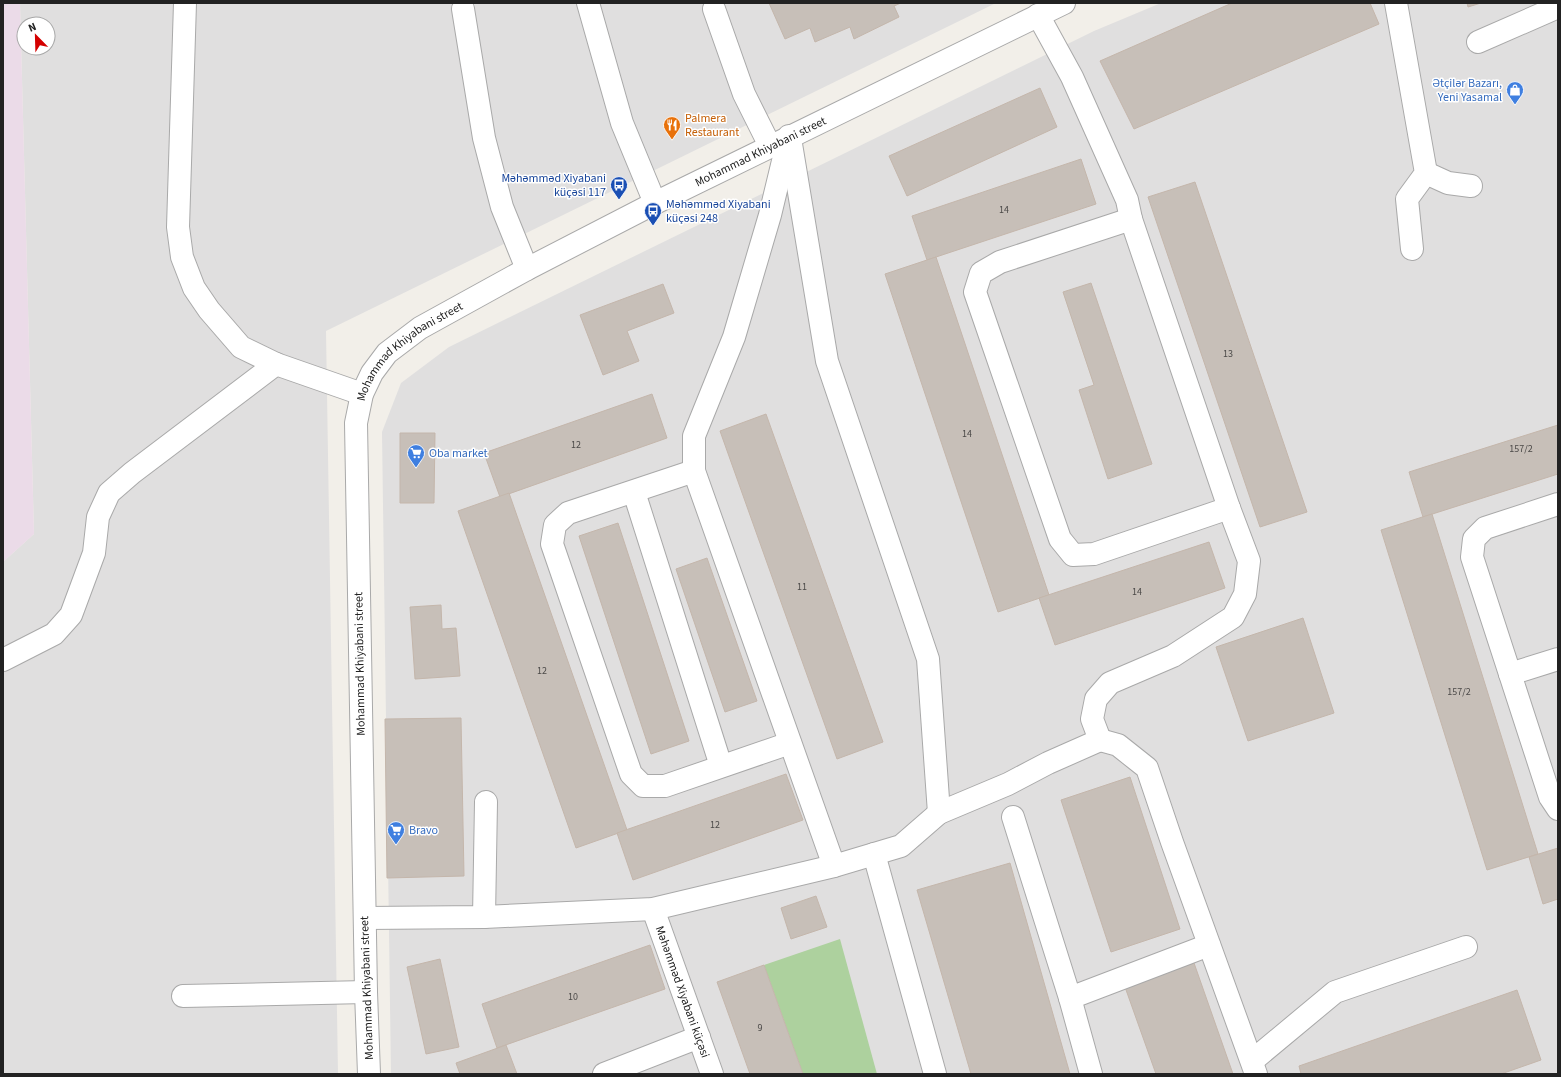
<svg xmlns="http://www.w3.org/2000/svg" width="1561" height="1077" font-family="'Source Sans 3',sans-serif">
	<rect width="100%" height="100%" fill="#f2efe9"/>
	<g fill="#e0dfdf" fill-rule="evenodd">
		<path d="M20,3H996L326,331L338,1074H3V562L34,534ZM24,24H48V48H24Z"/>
		<path d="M1161,3H1558V1074H391L382,432L401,383L449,347L1094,31Z"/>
	</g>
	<path fill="#ebdbe8" d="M3,3H20L34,534L3,562Z"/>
	<path fill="#add19e" d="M840,939L877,1074H803L764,965Z"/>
	<g fill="#c7bfb8" stroke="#c4b6ab">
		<path d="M769,3H901L894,6L899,17L854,39L850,27L815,42L810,28L785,39Z"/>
		<path d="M1232,3H1370L1379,24L1134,129L1100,61Z"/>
		<path d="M1467,3H1481L1468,7Z"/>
		<path d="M1040,88L1057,127L907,196L889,156Z"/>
		<path d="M1081,159L1096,204L927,260L912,216Z"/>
		<path d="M1195,182L1307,512L1260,527L1148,197Z"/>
		<path d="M936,257L1049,595L998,612L885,274Z"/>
		<path d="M1091,283L1152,464L1108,479L1079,390L1094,385L1063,292Z"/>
		<path d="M663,284L674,313L627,331L639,361L603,375L580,315Z"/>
		<path d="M652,394L667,438L500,497L484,453Z"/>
		<path d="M766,414L883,742L837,759L720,431Z"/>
		<path d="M1558,425V474L1423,517L1409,472Z"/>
		<path d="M400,433H435L434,503H400Z"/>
		<path d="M509,493L627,830L576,848L458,511Z"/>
		<path d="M1432,514L1538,854L1487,870L1381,530Z"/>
		<path d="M618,523L689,741L651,754L579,536Z"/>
		<path d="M1209,542L1225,588L1055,645L1039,598Z"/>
		<path d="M707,558L757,701L725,712L676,569Z"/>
		<path d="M441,605L442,629L456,628L460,676L415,679L410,607Z"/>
		<path d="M1303,618L1334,713L1248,741L1216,647Z"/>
		<path d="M461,718L464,876L387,878L385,719Z"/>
		<path d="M786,774L803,820L633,880L617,833Z"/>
		<path d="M1130,777L1180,929L1111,952L1061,800Z"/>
		<path d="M1558,848V899L1543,904L1529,857Z"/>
		<path d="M1010,863L1070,1074H971L917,890Z"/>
		<path d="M816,896L827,927L791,939L781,908Z"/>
		<path d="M650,945L665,989L497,1048L482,1004Z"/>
		<path d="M440,959L459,1047L426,1054L407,967Z"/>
		<path d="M1194,963L1233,1074H1156L1125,987Z"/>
		<path d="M764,965L803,1074H750L717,982Z"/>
		<path d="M1517,990L1541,1060L1501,1074H1301L1299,1066Z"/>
		<path d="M506,1045L517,1074H460L456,1063Z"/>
	</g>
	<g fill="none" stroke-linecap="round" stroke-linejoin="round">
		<g stroke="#a9a9a9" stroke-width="24">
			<g id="minor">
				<path d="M185,3L178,227L182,257L194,288L209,310L241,347L276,364L362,394"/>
				<path d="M588,3L622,123L655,203"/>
				<path d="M1396,3L1426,173L1407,199L1412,249"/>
				<path d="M463,9L484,138L502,207L527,269"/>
				<path d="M714,9L744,94L770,146"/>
				<path d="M1478,42L1558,7"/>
				<path d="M789,136L770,215L734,337L694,436V471L834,866"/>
				<path d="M791,144L827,361L928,659L939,813"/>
				<path d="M1426,173L1448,183L1471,186"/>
				<path d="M1131,219L1000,262L981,273L975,292L1060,539L1073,555L1094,554L1229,508"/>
				<path d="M694,471L568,513L555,525L552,544L631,774L643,786H665L790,743"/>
				<path d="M634,492L721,766"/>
				<path d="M1558,504L1485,528L1474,539L1472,557L1550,797L1558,809"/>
				<path d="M3,660L54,634L71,615L94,553L98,517L109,493L132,473L276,364"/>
				<path d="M1510,674L1558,659"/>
				<path d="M1100,740L1118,745L1147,768L1172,842L1256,1074"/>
				<path d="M1013,817L1070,998L1209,945"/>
				<path d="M874,854L935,1074"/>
				<path id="s1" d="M653,909L712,1074"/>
				<path d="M484,917L486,802"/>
				<path d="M365,918L484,917L653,909L834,866L901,846L939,813L1008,784L1048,763L1100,740L1092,719L1096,699L1110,683L1173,656L1233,617L1245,594L1249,561L1229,508L1131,219L1127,200L1072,77L1038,15"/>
				<path d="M183,996L366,992"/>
				<path d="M1070,998L1091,1074"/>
				<path d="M1252,1061L1335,992L1466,947"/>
				<path id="s2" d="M369,1074L366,992L356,423L362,394L372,373L387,353L420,328L527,269L655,203L1064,3"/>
				<path d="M604,1074L699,1037"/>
			</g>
		</g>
		<use href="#minor" stroke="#fff" stroke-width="22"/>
	</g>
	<defs>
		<g id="shop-pin" transform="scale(0.9)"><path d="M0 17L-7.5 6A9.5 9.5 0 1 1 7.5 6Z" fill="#3f7fe0" stroke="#fff"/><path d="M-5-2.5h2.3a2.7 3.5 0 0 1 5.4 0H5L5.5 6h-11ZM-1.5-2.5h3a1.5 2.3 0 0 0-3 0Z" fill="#fff"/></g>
		<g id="restaurant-pin" transform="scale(0.9)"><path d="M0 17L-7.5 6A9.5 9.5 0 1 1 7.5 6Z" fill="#e8710a" stroke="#fff"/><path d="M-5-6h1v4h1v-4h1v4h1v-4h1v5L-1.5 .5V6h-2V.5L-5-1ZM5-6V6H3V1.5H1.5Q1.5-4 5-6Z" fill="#fff"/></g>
		<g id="bus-pin" transform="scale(0.9)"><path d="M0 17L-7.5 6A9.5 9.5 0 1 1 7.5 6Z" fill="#1a4fb4" stroke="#fff"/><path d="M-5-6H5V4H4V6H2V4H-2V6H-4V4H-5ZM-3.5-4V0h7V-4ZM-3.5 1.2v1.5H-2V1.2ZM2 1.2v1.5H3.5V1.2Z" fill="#fff"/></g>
		<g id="supermarket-pin" transform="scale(0.9)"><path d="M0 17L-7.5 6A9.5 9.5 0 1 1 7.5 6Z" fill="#3f7fe0" stroke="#fff"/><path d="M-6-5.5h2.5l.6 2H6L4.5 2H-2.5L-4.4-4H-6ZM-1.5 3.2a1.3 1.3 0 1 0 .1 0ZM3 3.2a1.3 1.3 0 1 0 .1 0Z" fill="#fff"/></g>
	</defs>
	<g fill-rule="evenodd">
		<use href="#shop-pin" x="1515" y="90"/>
		<use href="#restaurant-pin" x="672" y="125"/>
		<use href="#bus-pin" x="619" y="185"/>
		<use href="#bus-pin" x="653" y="211"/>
		<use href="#supermarket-pin" x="416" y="453"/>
		<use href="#supermarket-pin" x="396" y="830"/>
	</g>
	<g text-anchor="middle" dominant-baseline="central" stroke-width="3" stroke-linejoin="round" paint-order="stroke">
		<g font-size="10" fill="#4b4948">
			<text x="1004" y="210">14</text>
			<text x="1228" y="354">13</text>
			<text x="967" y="434">14</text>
			<text x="576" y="445">12</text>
			<text x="1521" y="449">157/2</text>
			<text x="802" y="587">11</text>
			<text x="1137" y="592">14</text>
			<text x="542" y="671">12</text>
			<text x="1459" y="692">157/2</text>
			<text x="715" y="825">12</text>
			<text x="573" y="997">10</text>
			<text x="760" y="1028">9</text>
		</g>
		<g font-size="12" fill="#366cbe" stroke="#fff" text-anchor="start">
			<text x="1502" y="83" text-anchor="end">Ətçilər Bazarı,<tspan x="1502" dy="14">Yeni Yasamal</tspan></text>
			<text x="429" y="453">Oba market</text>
			<text x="409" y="830">Bravo</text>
		</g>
		<g font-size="12" fill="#c56008" stroke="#fff" text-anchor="start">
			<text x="685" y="118">Palmera<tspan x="685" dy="14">Restaurant</tspan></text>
		</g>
		<g font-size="12" fill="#222" stroke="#fff">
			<text stroke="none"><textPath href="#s2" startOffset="1154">Mohammad Khiyabani street</textPath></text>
			<text stroke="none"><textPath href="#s2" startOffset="746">Mohammad Khiyabani street</textPath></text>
			<text transform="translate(360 664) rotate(-91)">Mohammad Khiyabani street</text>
			<text transform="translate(367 988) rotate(-92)">Mohammad Khiyabani street</text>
			<text stroke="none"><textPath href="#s1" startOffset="88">Məhəmməd Xiyabani küçəsi</textPath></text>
		</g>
		<g font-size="12" fill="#164399" stroke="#fff" text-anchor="end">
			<text x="606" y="178">Məhəmməd Xiyabani<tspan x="606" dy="14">küçəsi 117</tspan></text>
			<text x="666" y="204" text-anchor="start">Məhəmməd Xiyabani<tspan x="666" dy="14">küçəsi 248</tspan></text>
		</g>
	</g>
	<rect width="1561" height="1077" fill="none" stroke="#222222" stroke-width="8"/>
	<g transform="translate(36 36) rotate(337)"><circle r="19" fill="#ffffff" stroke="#a7a7a7"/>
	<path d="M0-3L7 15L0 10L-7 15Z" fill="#d40000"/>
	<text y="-6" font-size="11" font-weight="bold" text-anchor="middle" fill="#222222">N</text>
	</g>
</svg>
